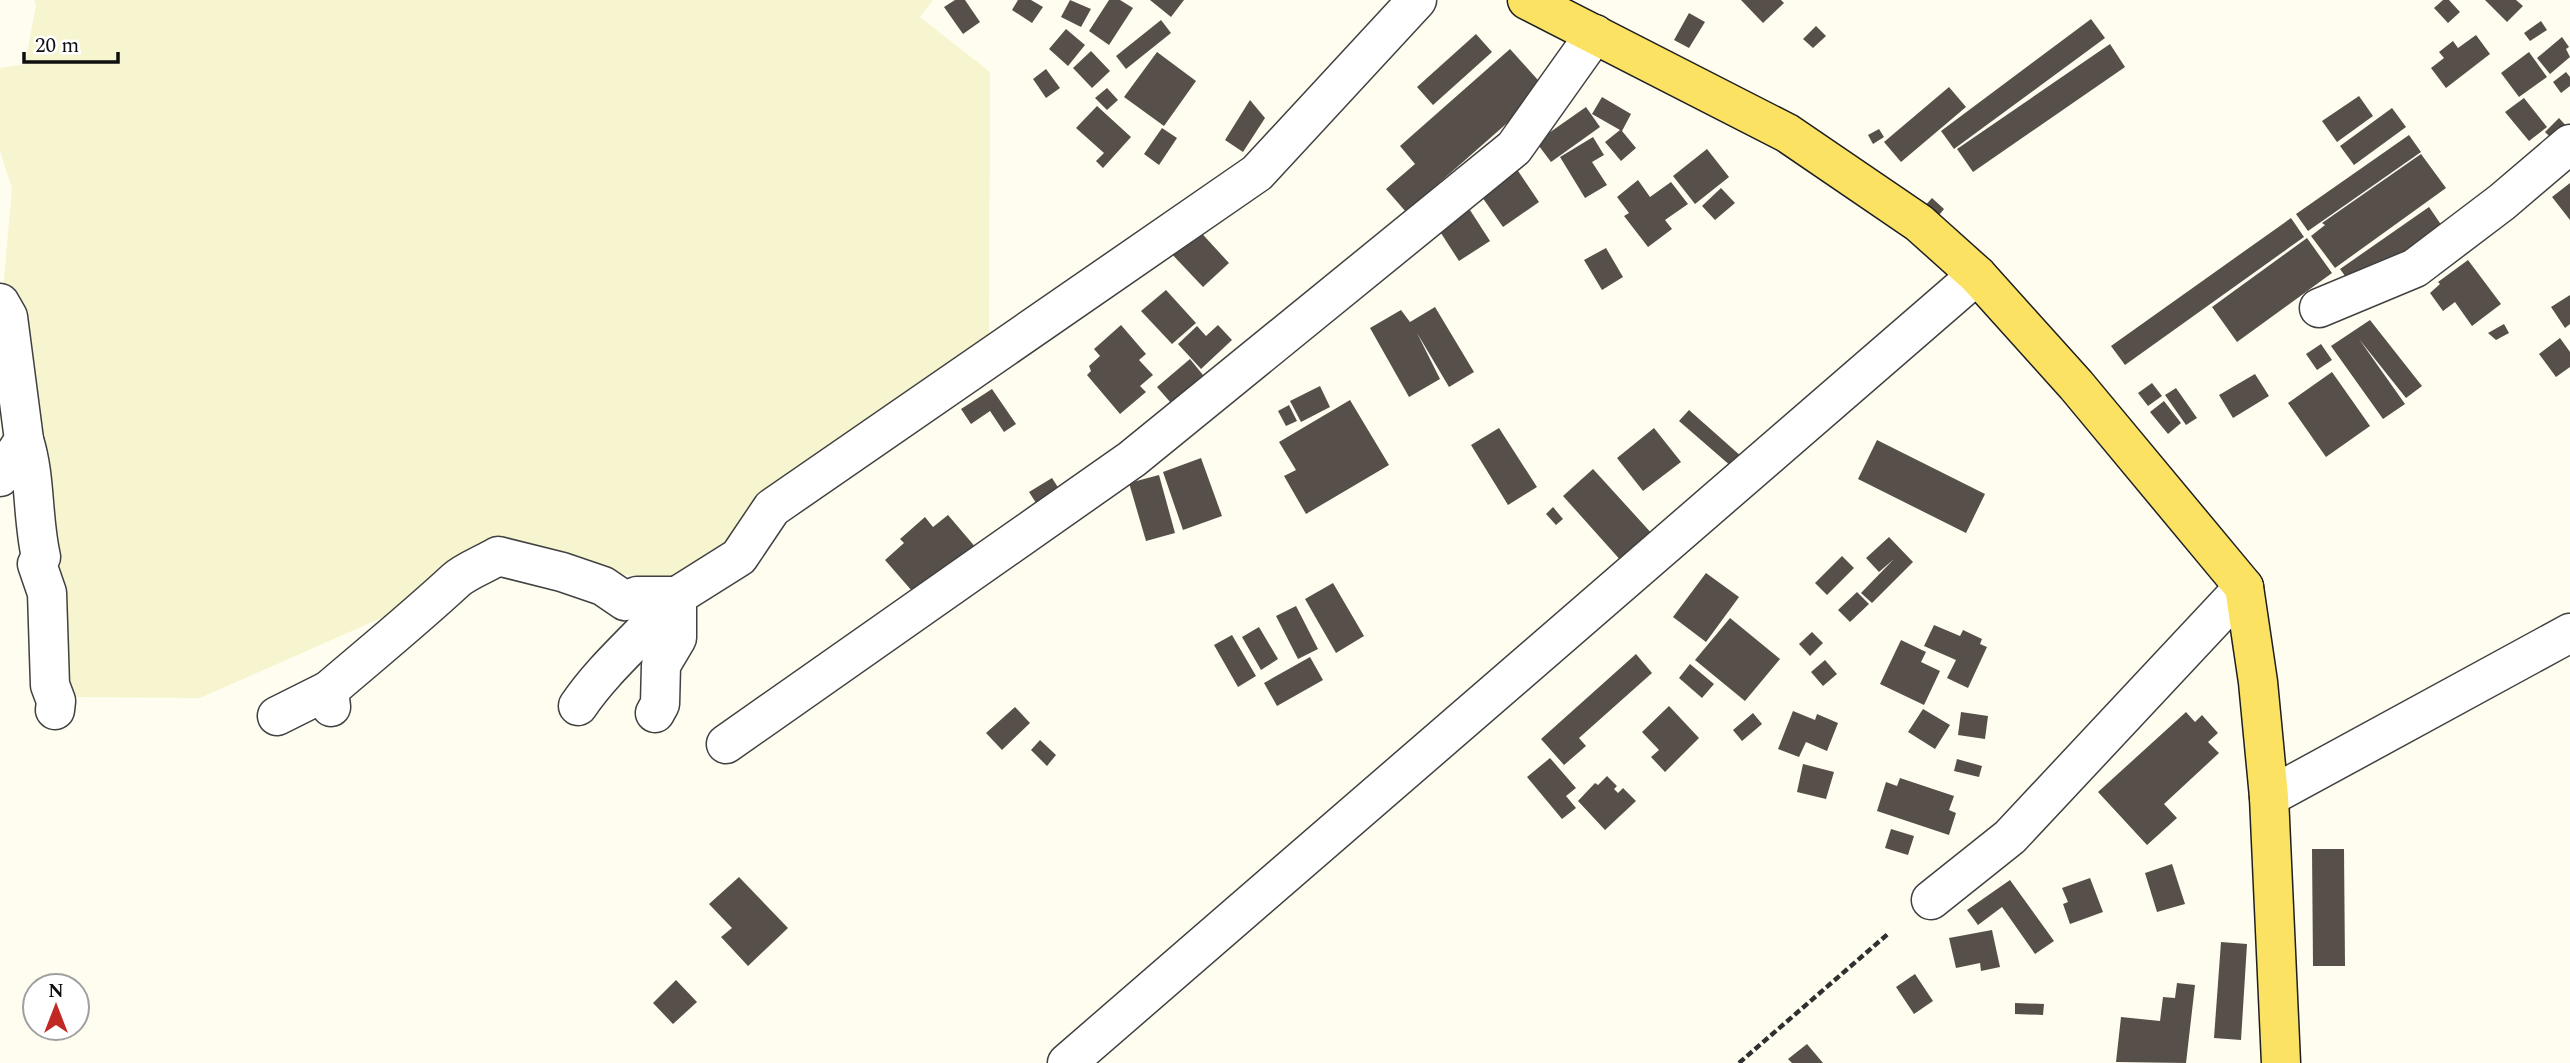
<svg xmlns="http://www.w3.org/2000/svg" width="2570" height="1063" font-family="Spectral,serif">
	<rect width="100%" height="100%" fill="#fffdef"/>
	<path fill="#f6f5cf" d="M34,0H933L920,17L990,72L989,333L947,379L727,558L666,581L614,573L543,552L424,599L200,698L62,697L3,290L12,188L0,151V68L25,64L36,5Z"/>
	<g fill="#57504a">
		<path d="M955,0H965L980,22L963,34L944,7Z"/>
		<path d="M1018,0H1031L1043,7L1032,23L1012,10Z"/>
		<path d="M1070,0L1091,9L1081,27L1061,17Z"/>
		<path d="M1109,0H1120L1133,8L1109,45L1089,31Z"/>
		<path d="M1150,0H1184L1171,17Z"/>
		<path d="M1741,0H1781L1784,3L1763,23Z"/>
		<path d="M2443,0H2449L2460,12L2448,23L2434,8Z"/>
		<path d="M2485,0H2516L2523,6L2507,22Z"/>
		<path d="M1689,13L1705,22L1689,48L1674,40Z"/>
		<path d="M2091,19L2105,38L1954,149L1941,131Z"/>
		<path d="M1161,20L1171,33L1126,69L1116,56Z"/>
		<path d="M2541,21L2547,30L2530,41L2524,33Z"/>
		<path d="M1816,26L1826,36L1813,48L1803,39Z"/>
		<path d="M1066,29L1085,45L1068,66L1049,49Z"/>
		<path d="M1476,34L1492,52L1433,105L1417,87Z"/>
		<path d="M2476,35L2490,54L2446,88L2431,68L2444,58L2439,52L2453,41L2458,48Z"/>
		<path d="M2562,37L2569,47L2566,49L2570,57L2550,74L2537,58Z"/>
		<path d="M2110,44L2125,67L1973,172L1957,149Z"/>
		<path d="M1510,49L1546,89L1406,212L1386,189L1415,164L1400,146Z"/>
		<path d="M1091,51L1110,71L1092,88L1073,68Z"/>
		<path d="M1157,52L1196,81L1164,126L1124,97Z"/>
		<path d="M2529,52L2547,77L2519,97L2501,73Z"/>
		<path d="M1046,69L1060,88L1046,98L1033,79Z"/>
		<path d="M2566,72L2570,77V86L2561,93L2553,82Z"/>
		<path d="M1949,87L1966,107L1901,162L1884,142Z"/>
		<path d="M1107,88L1118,100L1107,110L1095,98Z"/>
		<path d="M2359,96L2373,116L2337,142L2322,121Z"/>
		<path d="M1602,97L1631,114L1622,131L1636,148L1621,161L1605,142L1620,130L1592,114Z"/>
		<path d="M2524,98L2547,127L2529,141L2505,112Z"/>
		<path d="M1250,100L1265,118L1243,152L1225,140Z"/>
		<path d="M1097,106L1131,137L1103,168L1096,161L1104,153L1076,128Z"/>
		<path d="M1586,107L1600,127L1551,162L1536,142Z"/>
		<path d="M2392,108L2406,127L2354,165L2340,146Z"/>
		<path d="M2559,118L2569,129L2556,143L2545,132Z"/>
		<path d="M1162,128L1177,138L1159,165L1144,154Z"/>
		<path d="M1879,129L1884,137L1873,144L1868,135Z"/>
		<path d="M2409,135L2421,152L2308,231L2296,214Z"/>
		<path d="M1593,137L1604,155L1592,162L1607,185L1585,198L1560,157Z"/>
		<path d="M1707,149L1729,177L1695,204L1673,176Z"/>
		<path d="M2421,154L2446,188L2335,268L2311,236L2325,225L2322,223Z"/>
		<path d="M1512,162L1539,202L1503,227L1475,187Z"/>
		<path d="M1638,180L1650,197L1671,182L1688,204L1665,220L1672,229L1648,247L1624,216L1629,213L1617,197Z"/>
		<path d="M2570,183V220L2552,197Z"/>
		<path d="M1721,188L1735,203L1715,220L1702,206Z"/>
		<path d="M1932,198L1944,209L1935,220L1922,209Z"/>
		<path d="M2429,207L2442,226L2353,287L2340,269Z"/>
		<path d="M1470,210L1490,241L1459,261L1439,230Z"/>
		<path d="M2291,218L2304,237L2125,365L2111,346Z"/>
		<path d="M1195,226L1229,263L1203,287L1168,250Z"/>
		<path d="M2307,238L2332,273L2237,342L2212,307Z"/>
		<path d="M1606,248L1623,277L1602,290L1584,260Z"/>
		<path d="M2468,260L2501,304L2472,326L2455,302L2443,311L2430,293L2440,284L2438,282Z"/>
		<path d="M1166,290L1196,323L1172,344L1141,311Z"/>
		<path d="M2570,295V324L2565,328L2551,307Z"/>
		<path d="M1435,307L1474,372L1449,387L1417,333L1440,379L1409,397L1370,328L1401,310L1410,322Z"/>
		<path d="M2370,320L2422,386L2406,398L2359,339L2405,404L2383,419L2331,346Z"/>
		<path d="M2504,324L2509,333L2496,340L2488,333Z"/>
		<path d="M1121,325L1146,354L1139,360L1153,375L1140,386L1146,392L1120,414L1087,375L1091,371L1089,366L1100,356L1094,349Z"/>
		<path d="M1218,325L1232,340L1201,369L1178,344L1197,326L1206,336Z"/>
		<path d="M2560,338L2570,352V367L2556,377L2539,354Z"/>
		<path d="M2321,344L2332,360L2317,370L2306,354Z"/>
		<path d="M1190,359L1203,375L1171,403L1157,387Z"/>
		<path d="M2332,372L2370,426L2326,457L2288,403Z"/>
		<path d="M2255,374L2269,396L2233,418L2219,395Z"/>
		<path d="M2152,383L2162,396L2148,406L2138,393Z"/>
		<path d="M1320,386L1330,407L1301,422L1290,401Z"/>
		<path d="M2176,388L2197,418L2186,425L2165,395Z"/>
		<path d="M992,389L1016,424L1004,432L990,411L971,424L961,409Z"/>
		<path d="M1350,400L1389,465L1306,514L1284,476L1296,470L1279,442Z"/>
		<path d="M2164,401L2181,423L2168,434L2150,412Z"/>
		<path d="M1289,405L1297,421L1286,426L1278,411Z"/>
		<path d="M1689,410L1751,465L1732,467L1679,421Z"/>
		<path d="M1499,428L1537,487L1508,505L1471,445Z"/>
		<path d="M1654,428L1681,462L1643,491L1617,458Z"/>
		<path d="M1877,440L1985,494L1966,533L1858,479Z"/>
		<path d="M1201,458L1222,516L1183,530L1163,472Z"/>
		<path d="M1593,469L1654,536L1623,563L1563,496Z"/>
		<path d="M1159,475L1175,533L1146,541L1129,483Z"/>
		<path d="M1052,478L1063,495L1040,509L1029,492Z"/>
		<path d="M1553,507L1563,519L1556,525L1546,514Z"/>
		<path d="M948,515L977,549L919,599L885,560L904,543L900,539L925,517L933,527Z"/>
		<path d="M1889,537L1913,562L1872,603L1861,593L1894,559L1879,572L1866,558Z"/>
		<path d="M1842,556L1854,568L1827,595L1815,583Z"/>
		<path d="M1706,573L1739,597L1706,642L1673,617Z"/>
		<path d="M1333,583L1364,636L1336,653L1305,599Z"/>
		<path d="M1857,592L1869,604L1850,622L1838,610Z"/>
		<path d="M1296,606L1318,649L1298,659L1276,616Z"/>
		<path d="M1730,618L1780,659L1745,701L1695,660Z"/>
		<path d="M1934,625L1960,636L1963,630L1982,639L1980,644L1987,647L1968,688L1947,678L1956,660L1924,646Z"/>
		<path d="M1259,627L1278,659L1261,670L1242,637Z"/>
		<path d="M1812,632L1823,643L1810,656L1799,644Z"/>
		<path d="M1232,635L1256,676L1238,687L1214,645Z"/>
		<path d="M1901,640L1926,652L1921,662L1940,671L1924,705L1880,684Z"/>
		<path d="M1636,654L1652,673L1579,738L1586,746L1564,765L1541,739Z"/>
		<path d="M1310,657L1323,680L1277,706L1264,683Z"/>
		<path d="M1825,660L1837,674L1823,686L1811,672Z"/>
		<path d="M1690,664L1714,684L1702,698L1679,678Z"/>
		<path d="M1669,706L1699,738L1665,772L1651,757L1659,750L1642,732Z"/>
		<path d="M1015,707L1030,723L1002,750L986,733Z"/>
		<path d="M1923,709L1950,725L1935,749L1908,732Z"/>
		<path d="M1793,711L1815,720L1817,714L1838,723L1827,751L1806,742L1799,757L1778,749Z"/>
		<path d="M1961,712L1988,716L1985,739L1958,735Z"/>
		<path d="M2186,712L2195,722L2202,715L2218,733L2208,742L2219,753L2164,804L2177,818L2147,845L2098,792Z"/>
		<path d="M1753,713L1762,724L1742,741L1733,730Z"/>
		<path d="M1040,740L1056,755L1047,766L1031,750Z"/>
		<path d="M1550,758L1576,788L1566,796L1576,808L1562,819L1527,777Z"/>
		<path d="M1957,759L1982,766L1979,777L1954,771Z"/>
		<path d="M1803,764L1834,772L1826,799L1797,792Z"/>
		<path d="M1607,776L1617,786L1614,789L1618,793L1623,788L1636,801L1605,830L1578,801L1595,783L1598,785Z"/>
		<path d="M1900,778L1954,796L1949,810L1956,813L1949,835L1877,811L1886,782L1897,786Z"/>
		<path d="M1891,829L1914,836L1908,855L1885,848Z"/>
		<path d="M2312,849H2344L2345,966H2313Z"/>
		<path d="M2172,864L2185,904L2157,912L2145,873Z"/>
		<path d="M739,877L788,928L748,966L721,937L732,928L709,904Z"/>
		<path d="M2090,878L2103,912L2070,924L2063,904L2068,902L2062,888Z"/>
		<path d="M2010,880L2054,941L2035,954L2002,907L1978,925L1967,910Z"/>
		<path d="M1992,930L2000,967L1981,971L1980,963L1956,968L1949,938Z"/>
		<path d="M2221,942L2247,944L2241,1040L2214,1038Z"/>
		<path d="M1915,974L1933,1001L1914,1014L1896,987Z"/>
		<path d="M676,980L697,1002L673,1024L653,1003Z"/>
		<path d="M2177,983L2195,985L2186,1063L2116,1062L2121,1017L2160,1021L2163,997L2175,998Z"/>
		<path d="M2015,1003L2044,1004L2043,1015L2015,1014Z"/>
		<path d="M1807,1044L1823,1063H1792L1788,1059Z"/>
	</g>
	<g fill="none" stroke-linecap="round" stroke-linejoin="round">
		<g stroke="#414141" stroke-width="41">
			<g id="minor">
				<path d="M0,303L8,317L24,440L0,477"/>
				<path d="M2319,308L2415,268L2502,202L2570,144"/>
				<path d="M24,440C36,477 32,518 41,557L37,564L47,593L50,685L56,701L55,710"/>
				<path d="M578,706C605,666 644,635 677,596"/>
				<path d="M331,707L329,690C371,654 415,618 456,580C466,571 485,564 498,556L562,572L603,586L625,601L637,596H677"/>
				<path d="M655,713L660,704L661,665L677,638V596L739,557L772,508L1257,173L1417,0"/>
				<path d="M277,716L329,690"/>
				<path d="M726,744L1132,459L1514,148L1595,34"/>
				<path d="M2269,797L2570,633"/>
				<path d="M1931,900L2010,837L2244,587"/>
				<path d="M1067,1063L1977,275"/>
			</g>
		</g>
		<g stroke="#1f1f1f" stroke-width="41">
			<path id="major" d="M1527,0L1787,133L1919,223L1977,275L2076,385L2244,587L2258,682L2269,797L2281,1063"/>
		</g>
		<path stroke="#303030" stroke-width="4.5" stroke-dasharray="7 3.5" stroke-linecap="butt" d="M1739,1063L1889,933"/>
		<use href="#minor" stroke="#fff" stroke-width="38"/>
		<use href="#major" stroke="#fbe263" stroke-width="38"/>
	</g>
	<g transform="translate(56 1007)"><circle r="33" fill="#ffffff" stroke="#9f9f9f" stroke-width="2"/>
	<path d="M0-5L12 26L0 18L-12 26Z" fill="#c12823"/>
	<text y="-10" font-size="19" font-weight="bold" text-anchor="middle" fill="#0e0e0e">N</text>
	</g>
	<path d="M24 52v10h94v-10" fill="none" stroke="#0e0e0e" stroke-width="3.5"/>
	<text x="35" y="52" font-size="21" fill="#0e0e0e" stroke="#ffffff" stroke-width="5" paint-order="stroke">20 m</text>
</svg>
